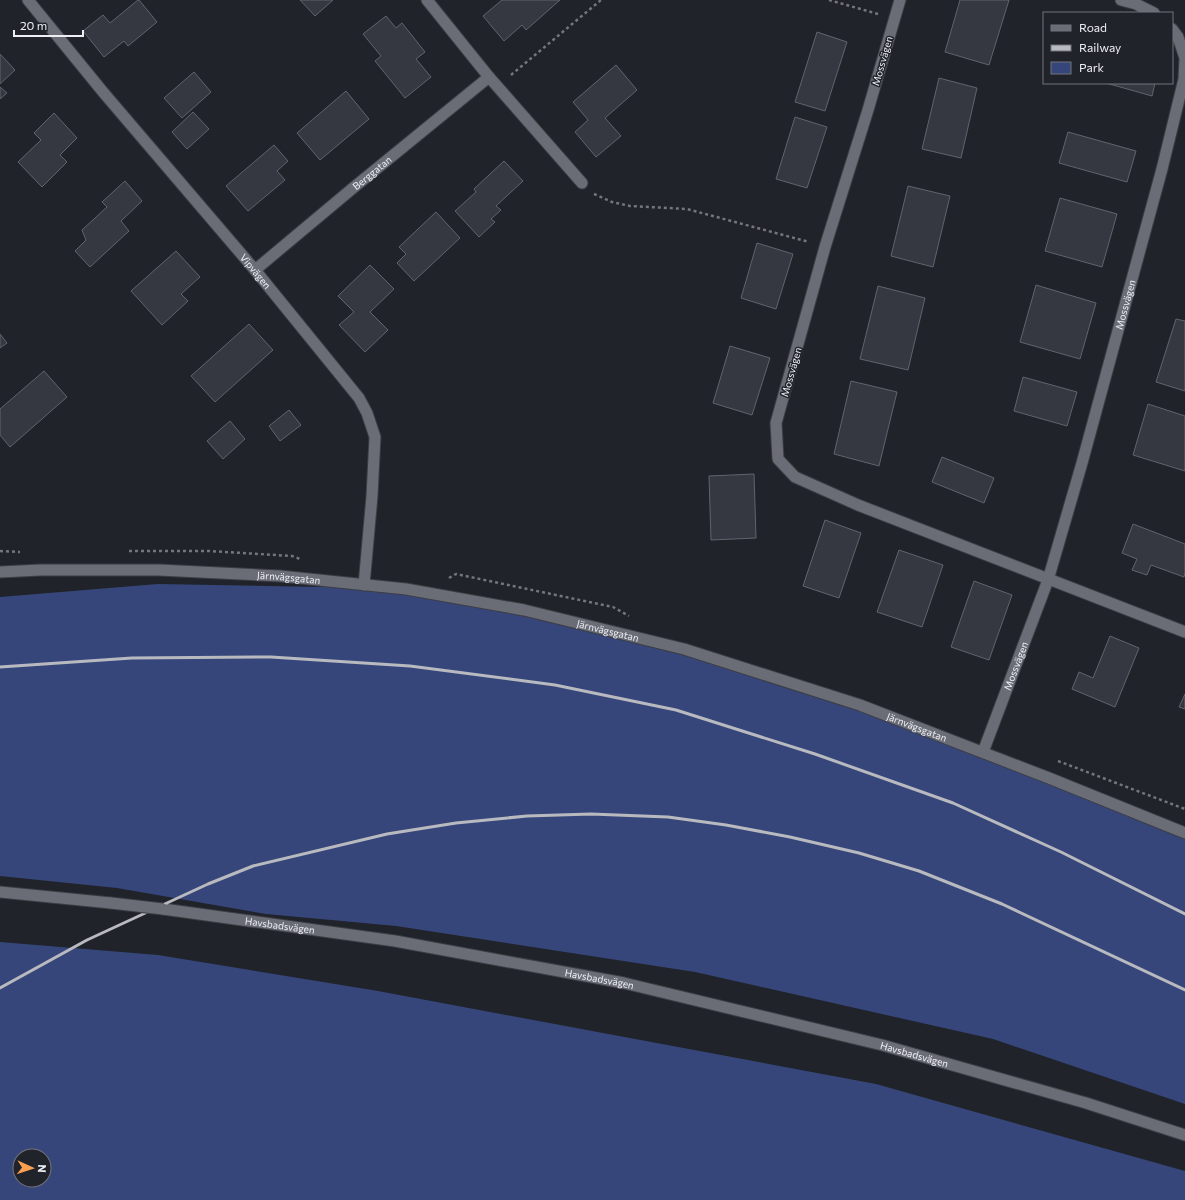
<svg xmlns="http://www.w3.org/2000/svg" width="1185" height="1200" font-family="Commissioner,sans-serif">
	<rect width="100%" height="100%" fill="#20232a"/>
	<g fill="#36467a" fill-rule="evenodd">
		<path d="M158,584L379,588L564,615L742,667L1185,829V1104L993,1039L695,972L396,926L266,914L117,888L0,876V597Z"/>
		<path d="M0,942L158,955L378,991L876,1084L1185,1171V1200H0ZM20,1156H44V1180H20Z"/>
	</g>
	<g fill="#353840" stroke="#61646d">
		<path d="M138,0H139L157,22L128,46L124,41L104,57L83,31L103,15L110,23Z"/>
		<path d="M300,0H333L315,16Z"/>
		<path d="M502,0H560L526,30L522,25L504,41L483,16Z"/>
		<path d="M960,0H1009L989,65L945,52Z"/>
		<path d="M386,16L396,28L402,23L425,52L416,59L431,77L405,98L375,61L381,56L363,34Z"/>
		<path d="M817,32L847,42L825,111L795,102Z"/>
		<path d="M0,54L15,70L0,84Z"/>
		<path d="M616,65L637,90L605,118L621,136L596,157L575,132L588,120L573,102Z"/>
		<path d="M194,72L211,92L182,118L164,98Z"/>
		<path d="M939,78L977,88L961,158L922,149Z"/>
		<path d="M1106,83H1155L1152,96Z"/>
		<path d="M0,87L7,93L0,99Z"/>
		<path d="M346,91L369,119L320,160L297,133Z"/>
		<path d="M193,112L209,129L187,149L172,132Z"/>
		<path d="M54,113L77,138L60,155L67,162L42,187L18,162L41,140L34,133Z"/>
		<path d="M795,117L827,127L807,188L776,179Z"/>
		<path d="M1068,132L1136,151L1127,182L1059,163Z"/>
		<path d="M274,145L288,161L277,171L285,180L248,211L226,186Z"/>
		<path d="M504,161L523,181L496,206L501,210L491,219L495,222L479,237L455,211L476,192L474,189Z"/>
		<path d="M125,181L142,201L121,221L129,231L90,267L75,251L86,240L82,230L107,207L102,202Z"/>
		<path d="M908,186L950,196L933,267L891,256Z"/>
		<path d="M1060,198L1117,214L1102,267L1045,251Z"/>
		<path d="M436,212L460,238L414,281L397,263L406,254L399,247Z"/>
		<path d="M757,243L793,254L776,309L741,298Z"/>
		<path d="M176,251L200,277L181,294L188,301L162,325L131,291Z"/>
		<path d="M370,265L394,289L370,312L388,330L365,352L339,325L354,312L338,296Z"/>
		<path d="M1036,285L1096,303L1080,359L1020,342Z"/>
		<path d="M878,286L925,298L908,370L860,359Z"/>
		<path d="M1176,319L1185,321V391L1156,382Z"/>
		<path d="M249,324L273,350L215,402L191,376Z"/>
		<path d="M0,334L7,343L0,348Z"/>
		<path d="M730,346L770,358L752,415L713,403Z"/>
		<path d="M44,371L67,397L10,447L0,435V409Z"/>
		<path d="M1023,377L1077,392L1067,426L1014,411Z"/>
		<path d="M851,381L897,392L879,466L834,454Z"/>
		<path d="M1148,404L1185,416V471L1133,455Z"/>
		<path d="M289,410L301,425L280,441L269,426Z"/>
		<path d="M230,421L245,439L223,459L207,441Z"/>
		<path d="M942,457L994,478L984,503L932,482Z"/>
		<path d="M754,474L756,538L711,540L709,476Z"/>
		<path d="M825,520L861,533L839,598L803,586Z"/>
		<path d="M1133,524L1185,544V573L1184,577L1151,565L1147,575L1132,570L1137,559L1122,553Z"/>
		<path d="M899,550L943,565L922,627L877,612Z"/>
		<path d="M974,581L1012,595L989,660L951,647Z"/>
		<path d="M1110,636L1139,648L1115,707L1072,689L1079,672L1093,678Z"/>
		<path d="M1185,694V709L1179,707Z"/>
	</g>
	<g fill="none" stroke-linecap="round" stroke-linejoin="round">
		<g stroke="#3c3e44" stroke-width="13">
			<g id="minor">
				<path id="s1" d="M28,0L103,92L255,270L359,398L367,413L375,437L372,496L364,585"/>
				<path d="M427,0L489,77L582,183"/>
				<path d="M900,0L868,110L825,247L776,423L778,459L795,477L858,505L1185,632"/>
				<path d="M1121,0L1136,4L1154,13"/>
				<path id="s2" d="M255,270L353,188L489,77"/>
				<path id="s3" d="M0,572L40,570H159L280,576L406,589L524,610L684,649L860,705L1049,778L1185,833"/>
				<path id="s4" d="M983,752L1048,580L1082,463L1162,169L1184,79L1185,58L1178,37L1172,29"/>
			</g>
		</g>
		<g stroke="#3c3e44" stroke-width="13">
			<g id="secondary">
				<path d="M0,892L111,903"/>
				<path id="s5" d="M163,909L395,941L624,983L882,1045L1086,1103L1185,1135"/>
			</g>
		</g>
		<g stroke="#74767c" stroke-width="2.5" stroke-dasharray="3 3" stroke-linecap="butt">
			<path d="M829,0L878,14"/>
			<path d="M511,75L601,0"/>
			<path d="M594,194L612,202L630,206L687,209L809,242"/>
			<path d="M0,551L20,552"/>
			<path d="M129,551H209L292,556L300,559"/>
			<path d="M449,578L456,574L613,607L629,616"/>
			<path d="M1058,761L1185,809"/>
		</g>
		<use href="#minor" stroke="#6a6d76" stroke-width="11"/>
		<use href="#secondary" stroke="#6a6d76" stroke-width="11"/>
		<g stroke="#b8babf" stroke-width="3">
			<path d="M0,667L132,658L271,657L410,666L555,685L676,710L815,754L953,803L1061,852L1185,914"/>
			<path d="M0,988L87,940L208,884L253,866L387,834L456,823L527,816L591,814L668,817L726,825L790,837L859,853L919,871L1002,904L1185,990"/>
		</g>
		<g stroke="#3c3e44" stroke-width="13" stroke-linecap="butt">
			<path id="secondary-bridge" d="M111,903L163,909"/>
		</g>
		<use href="#secondary-bridge" stroke="#6a6d76" stroke-width="11"/>
	</g>
	<g text-anchor="middle" dominant-baseline="central" stroke-width="3" stroke-linejoin="round" paint-order="stroke">
		<g font-size="10" fill="#edeff4" stroke="#20232a">
			<text transform="translate(882 61) rotate(-74)">Mossvägen</text>
			<text stroke="none"><textPath href="#s2" startOffset="152">Berggatan</textPath></text>
			<text stroke="none"><textPath href="#s1" startOffset="354">Vipvägen</textPath></text>
			<text stroke="none"><textPath href="#s4" startOffset="470">Mossvägen</textPath></text>
			<text transform="translate(791 372) rotate(-74)">Mossvägen</text>
			<text stroke="none"><textPath href="#s3" startOffset="289">Järnvägsgatan</textPath></text>
			<text stroke="none"><textPath href="#s3" startOffset="613">Järnvägsgatan</textPath></text>
			<text stroke="none"><textPath href="#s4" startOffset="92">Mossvägen</textPath></text>
			<text stroke="none"><textPath href="#s3" startOffset="937">Järnvägsgatan</textPath></text>
			<text stroke="none"><textPath href="#s5" startOffset="118">Havsbadsvägen</textPath></text>
			<text stroke="none"><textPath href="#s5" startOffset="442">Havsbadsvägen</textPath></text>
			<text stroke="none"><textPath href="#s5" startOffset="766">Havsbadsvägen</textPath></text>
		</g>
	</g>
	<rect x="1043" y="12" width="130" height="72" fill="#20232a" stroke="#72757b"/>
	<rect x="1051" y="25" width="20" height="6" fill="#6a6d76" stroke="#72757b"/>
	<text x="1079" y="32" font-size="12" fill="#edeff4">Road</text>
	<rect x="1051" y="45" width="20" height="6" fill="#b8babf" stroke="#72757b"/>
	<text x="1079" y="52" font-size="12" fill="#edeff4">Railway</text>
	<rect x="1051" y="62" width="20" height="12" fill="#36467a" stroke="#72757b"/>
	<text x="1079" y="72" font-size="12" fill="#edeff4">Park</text>
	<g transform="translate(32 1168) rotate(93)"><circle r="19" fill="#20232a" stroke="#72757b"/>
	<path d="M0-3L7 15L0 10L-7 15Z" fill="#fa9f4f"/>
	<text y="-6" font-size="11" font-weight="bold" text-anchor="middle" fill="#edeff4">N</text>
	</g>
	<path d="M14 30v6h69v-6" fill="none" stroke="#edeff4" stroke-width="2"/>
	<text x="20" y="30" font-size="12" fill="#edeff4" stroke="#20232a" stroke-width="3" paint-order="stroke">20 m</text>
</svg>
